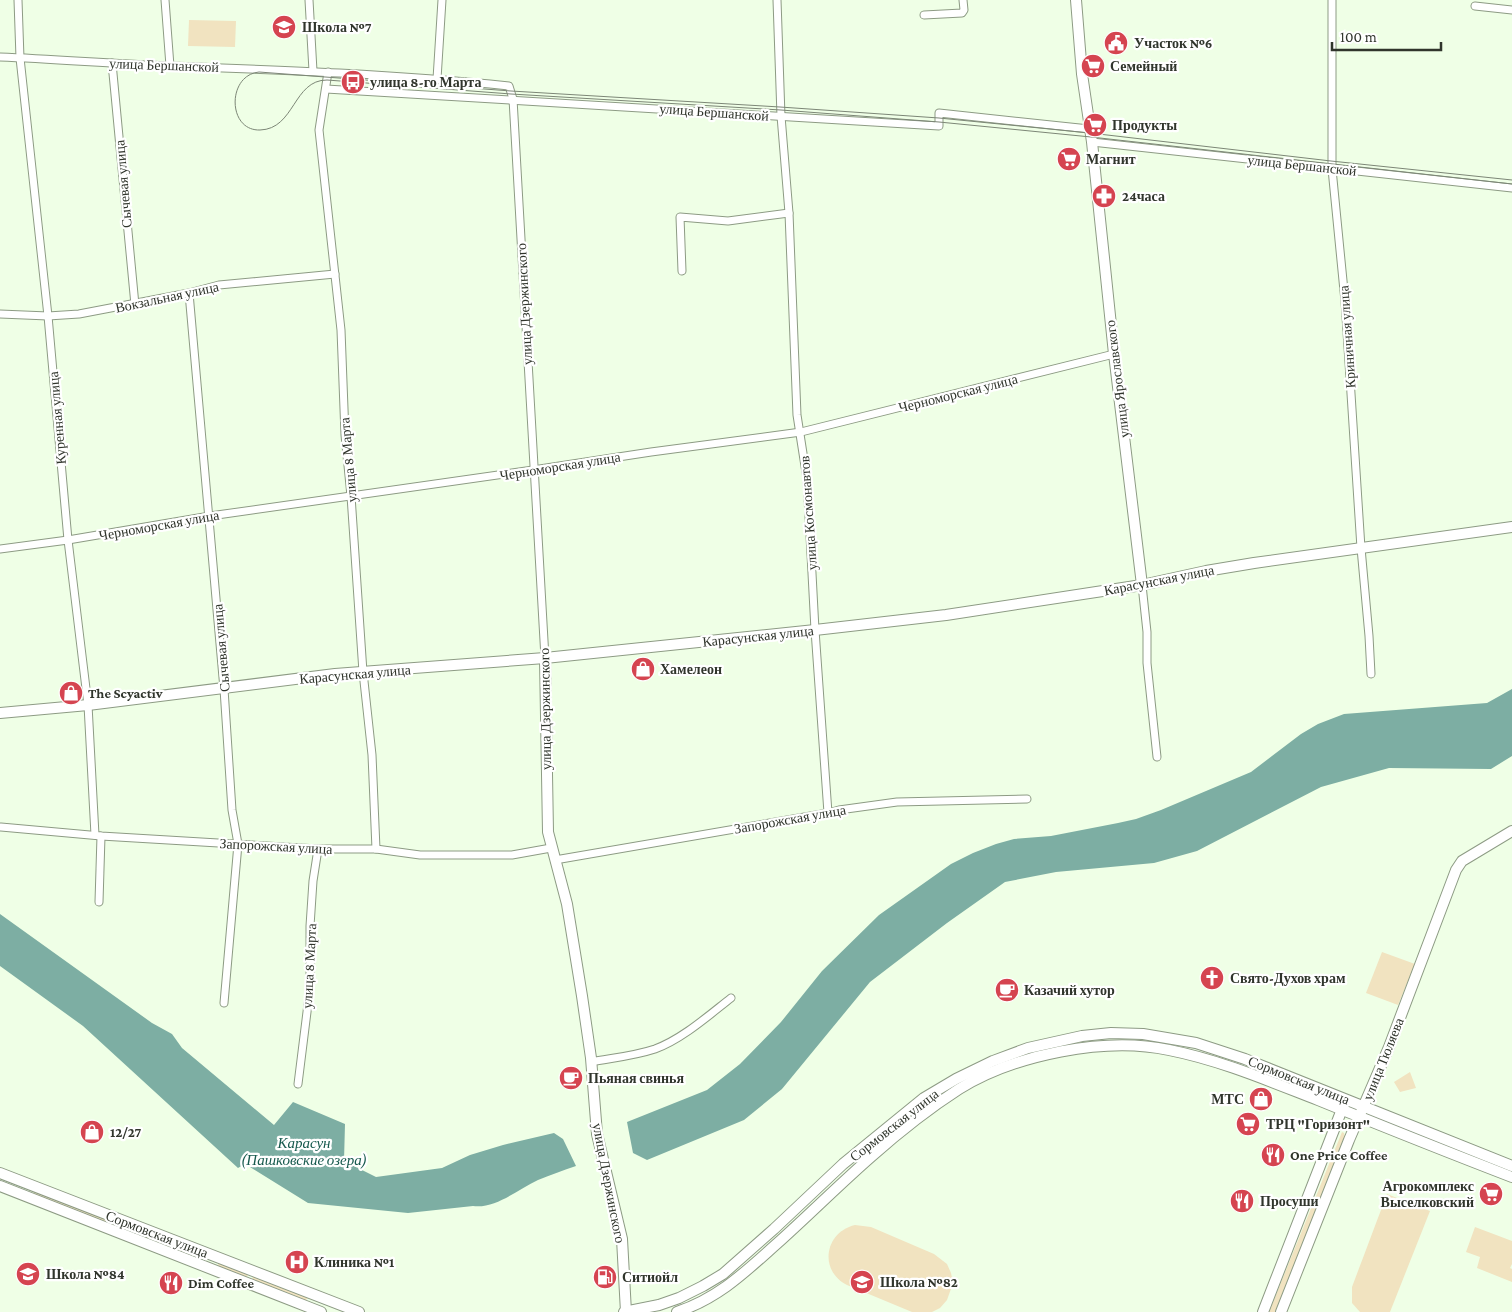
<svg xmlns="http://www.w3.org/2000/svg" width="1512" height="1312" font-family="'Crimson Pro',serif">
	<rect width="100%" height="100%" fill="#efffe6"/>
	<g fill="#f1e3c0">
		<path d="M189,20L236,21L235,47L188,46Z"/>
		<path d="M1382,952L1415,964L1398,1005L1366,993Z"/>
		<path d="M1410,1072L1416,1088L1400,1092L1394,1082Z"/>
		<path d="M1384,1119L1512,1168V1172L1385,1122L1383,1120Z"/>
		<path d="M1342,1132L1344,1133L1345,1137L1275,1312H1269Z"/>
		<path d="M34,1190L130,1228L131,1230L128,1231L35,1194L33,1192Z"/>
		<path d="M1387,1194L1430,1211L1390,1312H1360L1352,1303V1287Z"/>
		<path d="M855,1225L871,1227L934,1254L947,1264L951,1273L953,1283L947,1300L940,1308L932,1312H912L847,1285C818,1270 825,1232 855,1225Z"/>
		<path d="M1475,1227L1512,1241V1264L1510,1268L1512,1269V1282L1477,1268L1480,1257L1466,1252Z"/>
		<path d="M145,1234L196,1253V1257L145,1238L143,1235Z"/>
		<path d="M220,1263L248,1274L247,1277L219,1267L218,1264Z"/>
		<path d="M253,1276L305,1295L308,1298L306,1300H303L252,1280Z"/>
	</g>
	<g fill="#7daea3">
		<path d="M1512,689V756L1491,769L1389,768L1321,787L1197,851L1154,863L1056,872L1005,882L947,923L870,982L782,1089L744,1120L647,1160L633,1153L627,1122L707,1090L740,1064L781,1022L822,971L879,915L951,864L973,853L996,844L1014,839L1051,836L1118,823L1136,819L1161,810L1251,772L1301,734L1318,724L1344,714L1487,703Z"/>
		<path d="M0,914L152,1023L172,1034L182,1048L274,1125L293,1102L345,1124L344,1161L376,1177L442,1168L470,1155L503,1145L554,1133L563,1139L576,1166C563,1170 551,1175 538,1180C518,1189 496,1209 473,1206L408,1213L308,1203L245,1164L238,1168L83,1026L0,966Z"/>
	</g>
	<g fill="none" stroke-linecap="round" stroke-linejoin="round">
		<g stroke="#8d9b84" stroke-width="9">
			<g id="street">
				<path d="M18,0L20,58L48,316L68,540L88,705L95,835"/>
				<path d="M165,0L170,66"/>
				<path d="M309,0L313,71"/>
				<path d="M777,0L781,116L789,213L797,415L807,479L815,630L828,813"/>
				<path d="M1332,0V169L1345,301L1361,548L1369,636L1371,674"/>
				<path d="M1475,6L1512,10"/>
				<path d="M924,15L962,13L964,10L963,0"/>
				<path d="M0,57C57,59 113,64 170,66C283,70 396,74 509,86L513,99L545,658"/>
				<path d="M112,63L135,305"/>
				<path d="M328,72L319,130L341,330L345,435L351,496L363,672L372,755L376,849"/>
				<path d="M437,79L442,0"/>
				<path d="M326,89L939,126V113L1089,129"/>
				<path d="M1092,142L1512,188"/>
				<path d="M682,271L680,217L728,221L789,213"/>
				<path d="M189,293L224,689L232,810L238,844L224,1003"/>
				<path d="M0,314L48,316L79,314L189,293L219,285L335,274"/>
				<path d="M0,549L68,540L210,516L533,470L651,452L801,432L1114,354"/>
				<path d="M1142,585L1147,632V663L1157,757"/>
				<path d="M1,827L101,836L318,849H376L420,855H512L551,848"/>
				<path d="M555,860L828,813L839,810L897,802L1027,799"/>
				<path d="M99,902L101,836"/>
				<path d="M591,1062C612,1058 634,1056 655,1049C682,1039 708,1016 731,998"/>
				<path d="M298,1084L310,988V926L313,881L318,849"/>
			</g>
		</g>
		<g stroke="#8d9b84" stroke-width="12">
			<g id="secondary">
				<path d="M1076,0L1082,74L1092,142L1114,354L1142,585"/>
				<path d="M545,658L548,832L567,904L582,996L591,1058L597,1134L622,1239L626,1312"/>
				<path d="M0,713L88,705L335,674L545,658L815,630L946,615L1142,585L1206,571L1254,563L1512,527"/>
				<path d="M0,1173L359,1312"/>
				<path d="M0,1186L321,1312"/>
				<path d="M624,1312L659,1305L679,1298L703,1286L723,1274L774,1229L843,1164L924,1098L956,1079L993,1061L1028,1048L1082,1036L1111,1033L1143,1034L1196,1043L1245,1059L1512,1166"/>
				<path d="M677,1312C721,1297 747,1270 781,1240C812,1212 841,1183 872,1156C899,1132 928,1109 959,1089C1014,1055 1105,1036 1169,1050C1220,1060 1269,1081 1318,1100C1382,1126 1447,1152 1512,1177"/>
				<path d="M1263,1312L1344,1104"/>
				<path d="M1281,1312L1349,1140L1389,1047L1456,870L1462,861L1512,831"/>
			</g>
		</g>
		<use href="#street" stroke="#fff" stroke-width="7"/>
		<use href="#secondary" stroke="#fff" stroke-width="10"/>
		<path stroke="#7c8676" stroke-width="1" d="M1512,180L1331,161L1090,133L939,118L780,107L511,91L259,72C227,75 227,131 260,130C295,129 293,80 327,80L511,94L781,110L939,122L1091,137L1512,184"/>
	</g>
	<defs>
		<g id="school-disc" transform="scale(1.25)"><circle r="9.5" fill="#d54450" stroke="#fff"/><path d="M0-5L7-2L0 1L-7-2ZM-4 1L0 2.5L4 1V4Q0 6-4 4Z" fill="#fff"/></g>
		<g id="civic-disc" transform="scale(1.25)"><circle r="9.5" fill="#d54450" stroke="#fff"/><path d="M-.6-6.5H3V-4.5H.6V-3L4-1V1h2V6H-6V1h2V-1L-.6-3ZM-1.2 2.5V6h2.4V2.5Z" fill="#fff"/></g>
		<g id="supermarket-disc" transform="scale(1.25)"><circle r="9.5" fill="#d54450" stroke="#fff"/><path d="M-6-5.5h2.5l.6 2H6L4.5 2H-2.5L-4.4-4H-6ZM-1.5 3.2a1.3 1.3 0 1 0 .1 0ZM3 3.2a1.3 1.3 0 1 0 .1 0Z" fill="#fff"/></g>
		<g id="bus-disc" transform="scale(1.25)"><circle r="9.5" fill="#d54450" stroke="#fff"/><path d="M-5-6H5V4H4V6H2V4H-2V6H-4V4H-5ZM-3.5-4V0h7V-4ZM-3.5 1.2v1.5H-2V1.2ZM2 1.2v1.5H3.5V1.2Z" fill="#fff"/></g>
		<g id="pharmacy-disc" transform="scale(1.25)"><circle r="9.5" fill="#d54450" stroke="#fff"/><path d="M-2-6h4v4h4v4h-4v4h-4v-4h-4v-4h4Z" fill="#fff"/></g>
		<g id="shop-disc" transform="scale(1.25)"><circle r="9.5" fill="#d54450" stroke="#fff"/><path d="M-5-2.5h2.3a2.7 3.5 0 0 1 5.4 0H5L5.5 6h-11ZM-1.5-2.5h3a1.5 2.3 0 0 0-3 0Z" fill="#fff"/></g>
		<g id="church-disc" transform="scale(1.25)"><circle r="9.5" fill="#d54450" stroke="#fff"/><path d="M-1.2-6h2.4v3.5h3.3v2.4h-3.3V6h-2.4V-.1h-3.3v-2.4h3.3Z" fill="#fff"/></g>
		<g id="cafe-disc" transform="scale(1.25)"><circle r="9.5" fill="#d54450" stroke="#fff"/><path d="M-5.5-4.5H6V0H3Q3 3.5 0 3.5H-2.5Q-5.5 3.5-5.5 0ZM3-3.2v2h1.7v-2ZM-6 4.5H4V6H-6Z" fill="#fff"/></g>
		<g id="restaurant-disc" transform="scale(1.25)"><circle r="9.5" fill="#d54450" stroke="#fff"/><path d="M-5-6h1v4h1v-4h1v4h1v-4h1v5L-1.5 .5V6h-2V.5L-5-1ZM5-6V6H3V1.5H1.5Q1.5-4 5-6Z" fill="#fff"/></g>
		<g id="hospital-disc" transform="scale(1.25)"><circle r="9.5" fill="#d54450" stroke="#fff"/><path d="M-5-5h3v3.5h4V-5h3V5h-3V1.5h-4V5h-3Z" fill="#fff"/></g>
		<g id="fuel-disc" transform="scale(1.25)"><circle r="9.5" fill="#d54450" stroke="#fff"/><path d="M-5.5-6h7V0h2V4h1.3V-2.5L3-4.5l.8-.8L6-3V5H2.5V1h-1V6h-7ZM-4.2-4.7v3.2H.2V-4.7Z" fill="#fff"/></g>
	</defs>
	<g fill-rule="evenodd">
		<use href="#school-disc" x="284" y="27"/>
		<use href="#civic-disc" x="1116" y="43"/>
		<use href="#supermarket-disc" x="1093" y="66"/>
		<use href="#bus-disc" x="353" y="82"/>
		<use href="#supermarket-disc" x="1095" y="125"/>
		<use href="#supermarket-disc" x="1069" y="159"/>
		<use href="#pharmacy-disc" x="1104" y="196"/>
		<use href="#shop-disc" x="643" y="669"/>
		<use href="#shop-disc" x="71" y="693"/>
		<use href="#church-disc" x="1212" y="978"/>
		<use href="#cafe-disc" x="1007" y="990"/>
		<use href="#cafe-disc" x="571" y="1078"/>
		<use href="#shop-disc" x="1261" y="1099"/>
		<use href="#supermarket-disc" x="1248" y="1124"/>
		<use href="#shop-disc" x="92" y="1132"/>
		<use href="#restaurant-disc" x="1273" y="1155"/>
		<use href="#supermarket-disc" x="1491" y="1194"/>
		<use href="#restaurant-disc" x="1242" y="1201"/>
		<use href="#hospital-disc" x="297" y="1262"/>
		<use href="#school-disc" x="28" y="1274"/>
		<use href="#fuel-disc" x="605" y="1277"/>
		<use href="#school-disc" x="862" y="1282"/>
		<use href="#restaurant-disc" x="171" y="1283"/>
	</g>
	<g text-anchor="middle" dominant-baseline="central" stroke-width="4.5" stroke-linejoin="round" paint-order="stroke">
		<g font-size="14" font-weight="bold" fill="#30352c" stroke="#fff" text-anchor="start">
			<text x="302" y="27">Школа №7</text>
			<text x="1134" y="43">Участок №6</text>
			<text x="1110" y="66">Семейный</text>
			<text x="370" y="82">улица 8-го Марта</text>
			<text x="1112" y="125">Продукты</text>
			<text x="1086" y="159">Магнит</text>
			<text x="1122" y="196">24часа</text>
			<text x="660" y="669">Хамелеон</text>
			<text x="88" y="693">The Scyactiv</text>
			<text x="1230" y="978">Свято-Духов храм</text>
			<text x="1024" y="990">Казачий хутор</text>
			<text x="588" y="1078">Пьяная свинья</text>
			<text x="1244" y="1099" text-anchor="end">МТС</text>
			<text x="1266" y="1124">ТРЦ "Горизонт"</text>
			<text x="110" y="1132">12/27</text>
			<text x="1290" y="1155">One Price Coffee</text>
			<text x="1474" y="1186" text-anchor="end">Агрокомплекс<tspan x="1474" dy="16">Выселковский</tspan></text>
			<text x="1260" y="1201">Просуши</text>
			<text x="314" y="1262">Клиника №1</text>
			<text x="46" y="1274">Школа №84</text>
			<text x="622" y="1277">Ситиойл</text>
			<text x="880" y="1282">Школа №82</text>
			<text x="188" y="1283">Dim Coffee</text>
		</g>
		<g font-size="14" fill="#30352c" stroke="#fff">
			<text transform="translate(164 65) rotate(2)">улица Бершанской</text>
			<text transform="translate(714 112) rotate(4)">улица Бершанской</text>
			<text transform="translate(1302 165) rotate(6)">улица Бершанской</text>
			<text transform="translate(123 184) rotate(-95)">Сычевая улица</text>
			<text transform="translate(167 297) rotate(-12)">Вокзальная улица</text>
			<text transform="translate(524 304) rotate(-93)">улица Дзержинского</text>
			<text transform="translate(1347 337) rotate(-94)">Криничная улица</text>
			<text transform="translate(1117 379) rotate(-97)">улица Ярославского</text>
			<text transform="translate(958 393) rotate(-14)">Черноморская улица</text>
			<text transform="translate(57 418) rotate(-95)">Куренная улица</text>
			<text transform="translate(348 460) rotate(-95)">улица 8 Марта</text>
			<text transform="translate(560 466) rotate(-9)">Черноморская улица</text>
			<text transform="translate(808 513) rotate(-94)">улица Космонавтов</text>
			<text transform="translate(159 525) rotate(-10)">Черноморская улица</text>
			<text transform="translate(1159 580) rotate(-11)">Карасунская улица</text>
			<text transform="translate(758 636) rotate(-6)">Карасунская улица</text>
			<text transform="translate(221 648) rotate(-95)">Сычевая улица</text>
			<text transform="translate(355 674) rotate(-5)">Карасунская улица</text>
			<text transform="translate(545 709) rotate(-91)">улица Дзержинского</text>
			<text transform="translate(790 819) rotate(-10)">Запорожская улица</text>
			<text transform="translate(276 846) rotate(3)">Запорожская улица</text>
			<text transform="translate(309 966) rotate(-87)">улица 8 Марта</text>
			<text transform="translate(1383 1059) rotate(-68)">улица Тюляева</text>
			<text transform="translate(1299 1080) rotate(22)">Сормовская улица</text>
			<text transform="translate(894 1125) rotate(-38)">Сормовская улица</text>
			<text transform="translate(609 1183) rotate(79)">улица Дзержинского</text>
			<text transform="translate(157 1234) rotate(21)">Сормовская улица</text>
		</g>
		<g font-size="15" font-style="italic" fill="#16594d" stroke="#fff">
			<text x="304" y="1143">Карасун<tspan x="304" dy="17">(Пашковские озера)</tspan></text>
		</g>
	</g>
	<path d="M1332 42v8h109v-8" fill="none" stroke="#30352c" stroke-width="2.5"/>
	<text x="1340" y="42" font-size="15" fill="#30352c" stroke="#ffffff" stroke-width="4" paint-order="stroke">100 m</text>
</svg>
